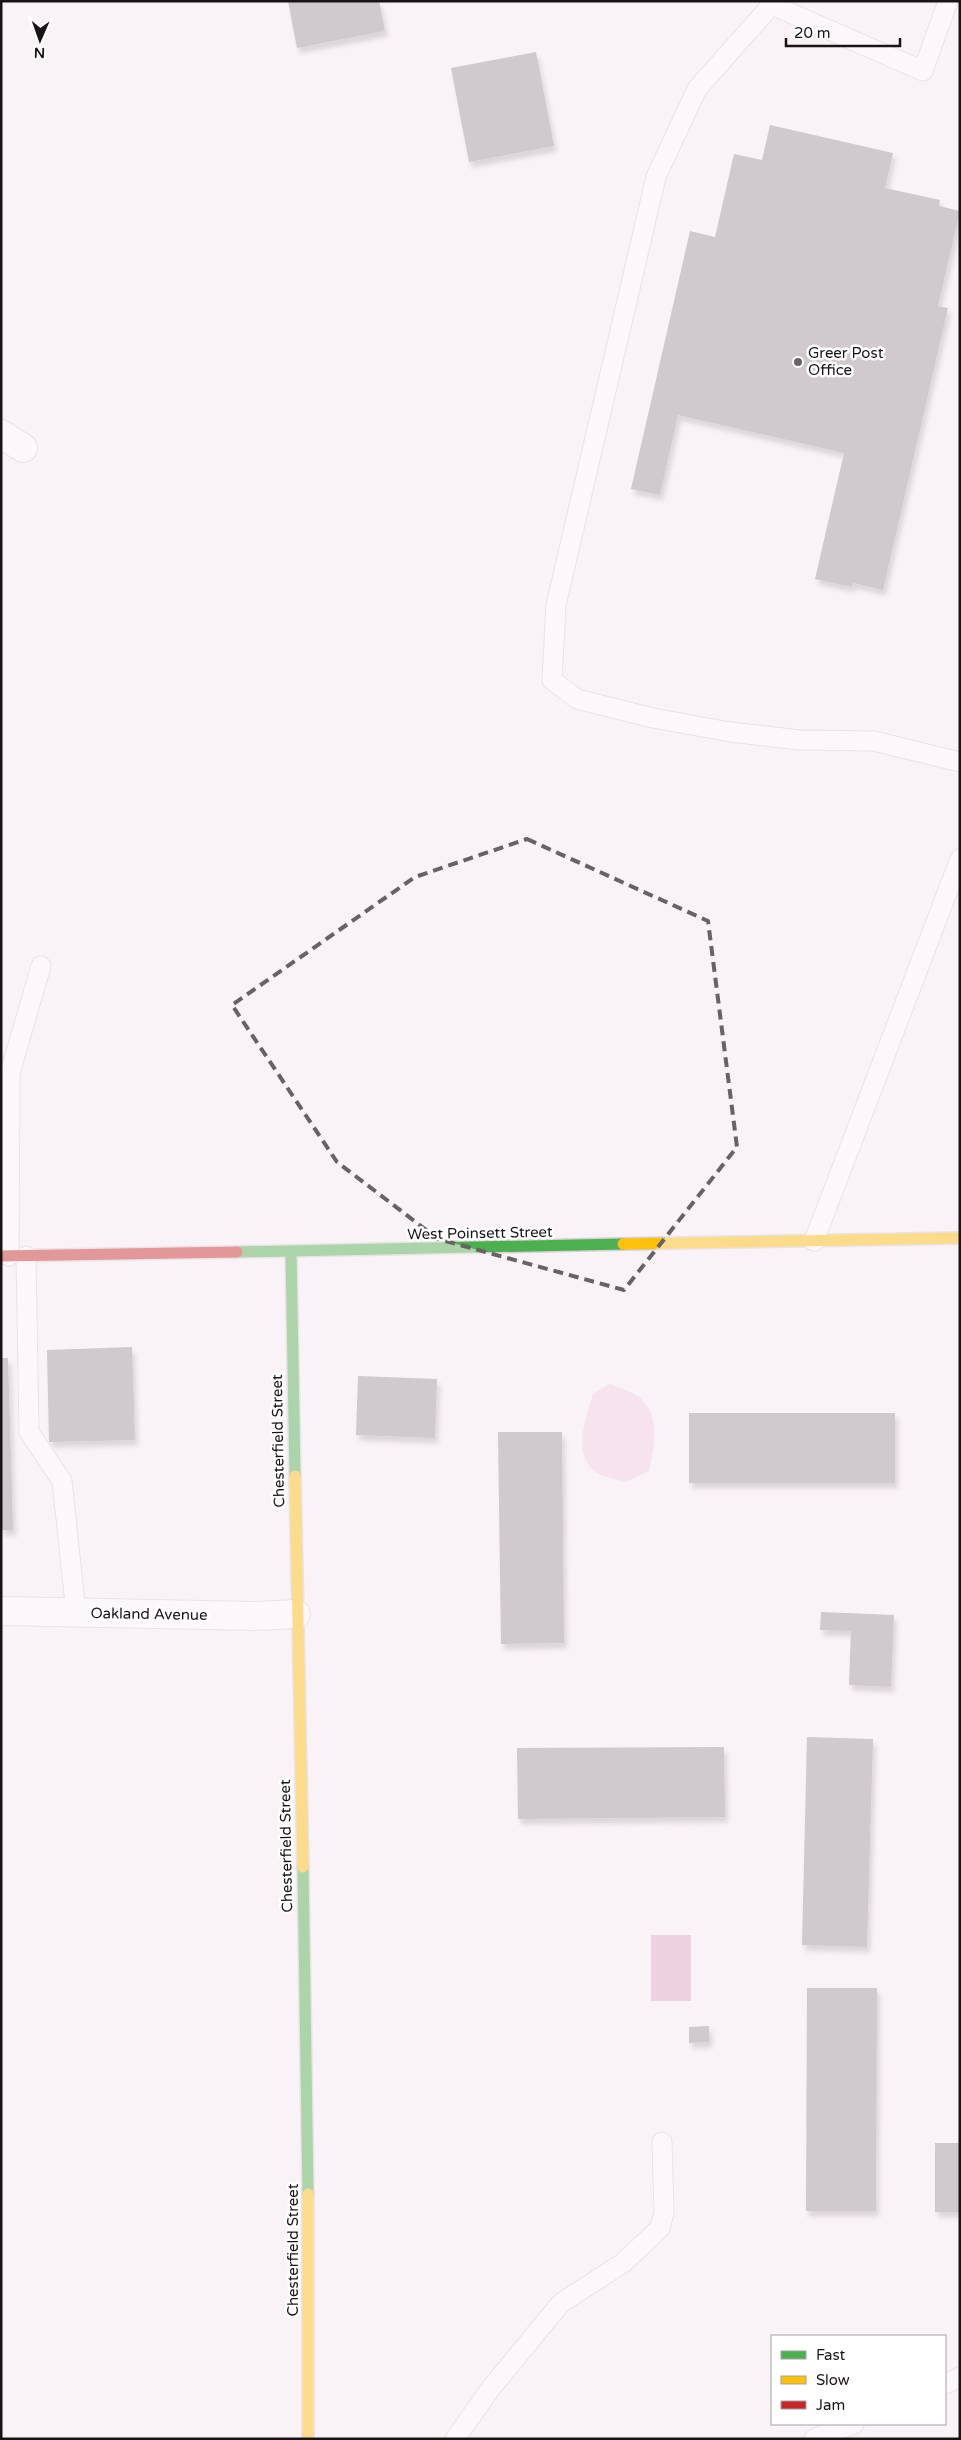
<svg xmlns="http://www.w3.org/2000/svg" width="961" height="2440" font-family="'Varela Round',sans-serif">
	<defs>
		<filter id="shadow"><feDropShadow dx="3" dy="5.5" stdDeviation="2.5" flood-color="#0004"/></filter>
	</defs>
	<rect width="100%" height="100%" fill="#f9f2f6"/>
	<path fill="#f2d0e3" d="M610,1384C617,1387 625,1389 632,1393C662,1407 655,1445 649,1471L626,1482C615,1479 597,1476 590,1467C574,1446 587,1416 593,1394Z"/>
	<rect fill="#dea9c7" x="651" y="1935" width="40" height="66"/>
	<g fill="#9d989b" filter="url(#shadow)">
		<path d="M288,1H379L385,31L297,48Z"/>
		<path d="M536,52L554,146L469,162L451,68Z"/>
		<path d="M770,125L893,153L885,188L940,200L939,206L960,211L938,306L948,308L883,590L853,583L852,587L815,579L844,453L678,415L660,495L631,489L690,231L715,237L734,154L762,160Z"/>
		<path d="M132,1347L135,1440L49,1442L47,1350Z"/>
		<path d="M1,1358H8L13,1530H1Z"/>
		<path d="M358,1376L437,1379L435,1438L356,1435Z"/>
		<rect x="689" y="1413" width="206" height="70"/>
		<path d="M498,1432H562L564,1643L501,1644Z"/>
		<path d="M821,1612L894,1615L891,1687L849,1685L851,1631L820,1630Z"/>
		<path d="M807,1737L873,1739L867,1947L802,1945Z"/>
		<path d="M724,1747L725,1817L518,1819L517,1748Z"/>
		<path d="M807,1988H877L876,2211H806Z"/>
		<path d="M709,2026V2042L689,2043V2027Z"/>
		<rect x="935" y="2143" width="25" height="69"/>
	</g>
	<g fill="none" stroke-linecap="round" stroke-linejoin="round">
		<g stroke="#d6d0d4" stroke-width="21">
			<g id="lane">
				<path d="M775,1L697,89L656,177L556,605L552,680L577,699L653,718L730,732L800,740L874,741L960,762"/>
				<path d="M772,5L923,71L948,1"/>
				<path d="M814,1241L960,859"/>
				<path d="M9,1256L10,1073L41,966"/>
				<path d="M26,1256L29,1432L62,1481L76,1613"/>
				<path d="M945,2384L960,2377"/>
				<path d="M455,2439L491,2388L561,2303L623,2263L660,2228L664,2213L662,2142"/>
				<path d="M814,2439L854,2424"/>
			</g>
		</g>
		<g stroke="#d6d0d4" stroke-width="30">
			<g id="street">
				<path d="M1,434L23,448"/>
				<path d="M1,1611L255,1616L296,1614"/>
			</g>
		</g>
		<g stroke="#d6d0d4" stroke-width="14">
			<g id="fast">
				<path d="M237,1252L623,1244"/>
				<path d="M291,1252L295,1476"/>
				<path d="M303,1867L308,2194"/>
			</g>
		</g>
		<g stroke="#d6d0d4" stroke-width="14">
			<g id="slow">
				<path d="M623,1244L960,1238"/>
				<path d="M295,1476L303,1867"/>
				<path d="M308,2194V2439"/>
			</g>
		</g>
		<g stroke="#d6d0d4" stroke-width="14">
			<path id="jam" d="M1,1256L237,1252"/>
		</g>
		<use href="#lane" stroke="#fefdfe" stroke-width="19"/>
		<use href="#street" stroke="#fefdfe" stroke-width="28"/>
		<use href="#fast" stroke="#4caf50" stroke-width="11"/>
		<use href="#slow" stroke="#ffc107" stroke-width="11"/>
		<use href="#jam" stroke="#c62828" stroke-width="11"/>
	</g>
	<path d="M0 0H961V2440H0ZM527,839L708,921L737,1147L624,1290L438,1239L337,1162L232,1005L415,877Z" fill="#f9f2f6" fill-opacity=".55" fill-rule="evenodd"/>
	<path fill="none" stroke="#676264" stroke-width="4" stroke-dasharray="10 6" stroke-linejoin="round" d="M527,839L708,921L737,1147L624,1290L438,1239L337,1162L232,1005L415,877Z"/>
	<circle fill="#676264" stroke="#fff" stroke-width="2" cx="798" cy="362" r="5"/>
	<g text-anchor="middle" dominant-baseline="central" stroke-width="5" stroke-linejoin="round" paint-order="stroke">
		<g font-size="15" fill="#181416" stroke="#fff" text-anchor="start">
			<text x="808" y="353">Greer Post<tspan x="808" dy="17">Office</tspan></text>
		</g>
		<g font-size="15" fill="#181416" stroke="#fff">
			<text transform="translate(480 1233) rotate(-1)">West Poinsett Street</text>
			<text transform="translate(278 1441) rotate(-91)">Chesterfield Street</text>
			<text transform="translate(149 1614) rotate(1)">Oakland Avenue</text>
			<text transform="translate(286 1846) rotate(-91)">Chesterfield Street</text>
			<text transform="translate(293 2250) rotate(-90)">Chesterfield Street</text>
		</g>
	</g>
	<rect width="961" height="2440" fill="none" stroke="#181416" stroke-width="5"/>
	<rect x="771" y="2335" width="175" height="90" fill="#ffffff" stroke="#a3a1a2"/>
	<rect x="781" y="2351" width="25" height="8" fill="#4caf50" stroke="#a3a1a2"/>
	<text x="816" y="2360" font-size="15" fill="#181416">Fast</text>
	<rect x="781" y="2376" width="25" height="8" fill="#ffc107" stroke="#a3a1a2"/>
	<text x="816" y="2385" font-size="15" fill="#181416">Slow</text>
	<rect x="781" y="2401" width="25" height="8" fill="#c62828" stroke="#a3a1a2"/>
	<text x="816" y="2410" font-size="15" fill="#181416">Jam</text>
	<g transform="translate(40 40) rotate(182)" stroke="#ffffff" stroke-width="4" paint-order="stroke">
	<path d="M0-4L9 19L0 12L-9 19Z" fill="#181416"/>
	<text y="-8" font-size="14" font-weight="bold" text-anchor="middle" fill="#181416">N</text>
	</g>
	<path d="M786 38v8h114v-8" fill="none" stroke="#181416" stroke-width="2.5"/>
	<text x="794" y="38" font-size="15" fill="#181416" stroke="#ffffff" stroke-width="4" paint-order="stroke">20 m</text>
</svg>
